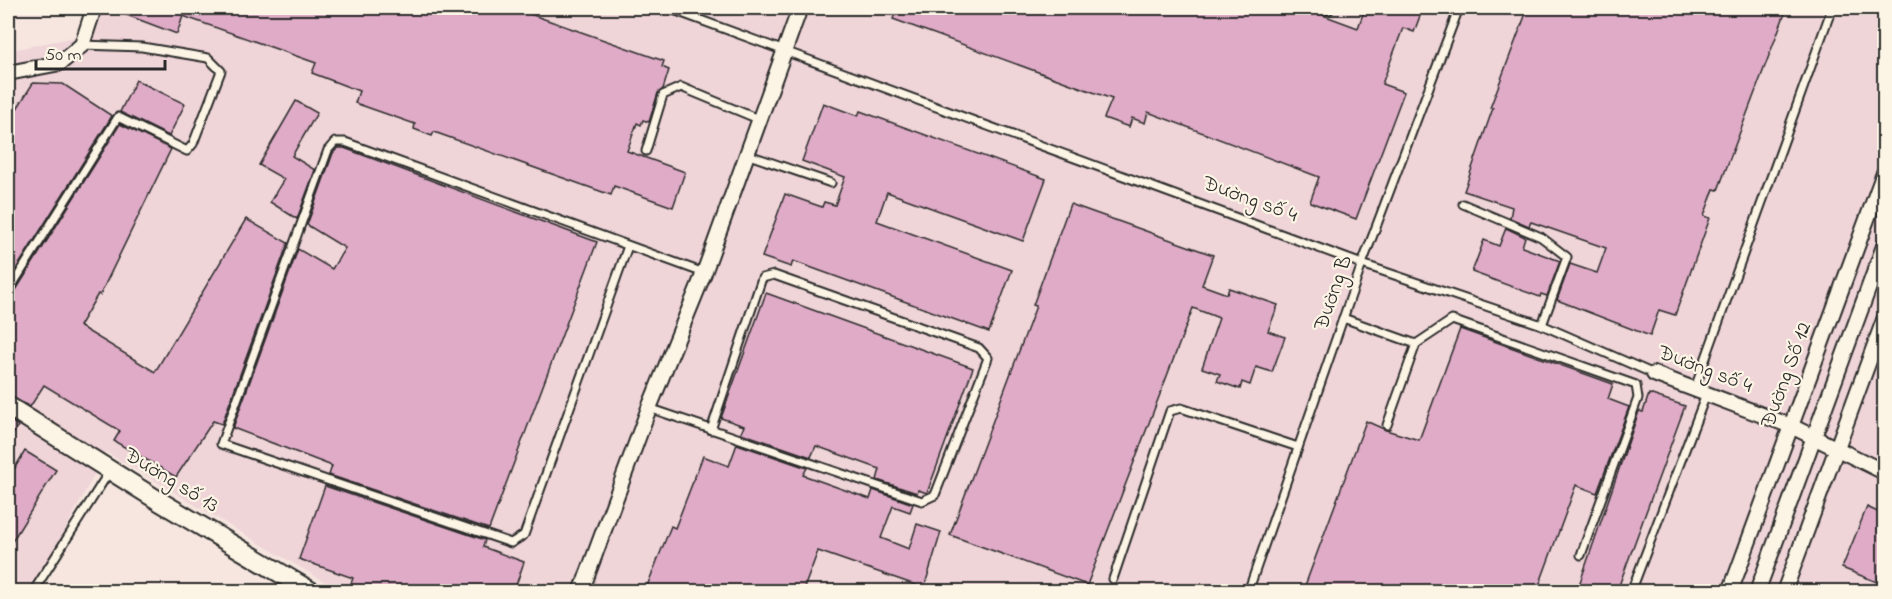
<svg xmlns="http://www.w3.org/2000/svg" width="1892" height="599" font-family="'Indie Flower',sans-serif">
	<rect width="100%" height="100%" fill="#f6e6df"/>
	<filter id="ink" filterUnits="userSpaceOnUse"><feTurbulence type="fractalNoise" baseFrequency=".0167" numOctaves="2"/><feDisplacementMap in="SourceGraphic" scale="12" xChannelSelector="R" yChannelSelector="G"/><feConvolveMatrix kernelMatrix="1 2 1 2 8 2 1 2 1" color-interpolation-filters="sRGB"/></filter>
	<g filter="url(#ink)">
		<path fill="#efd4d8" d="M101,8H1884V591H340L106,452L33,591H8V51L80,36Z"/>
		<g fill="#dfabc7" stroke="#2b2b2b" stroke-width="1.5">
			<path d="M108,8H513L664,61L662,67L669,70L663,89L658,93L649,122L643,120L641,125L637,123L627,151L685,172L673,207L614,186L611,195L434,132L432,136L414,129L415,124L355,103L359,91L312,73L316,63L183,16L177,34Z"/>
			<path d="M897,8H1304L1358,28L1365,8H1423L1414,32L1403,28L1382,84L1404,92L1356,219L1310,202L1319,177L1148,112L1145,123L1132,118L1129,127L1104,118L1112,99L893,19Z"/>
			<path d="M1528,8H1787L1718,190L1714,189L1704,216L1710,218L1675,315L1659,310L1650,336L1557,300L1570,264L1597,273L1606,248L1531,222L1529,226L1510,218L1512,207L1464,191L1493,108H1490Z"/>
			<path d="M136,80L185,104L169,136L120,112Z"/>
			<path d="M33,83L63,84L112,116L8,282V123Z"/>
			<path d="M296,101L317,113L292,156L315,170L297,219L270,202L284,179L259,165Z"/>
			<path d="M823,103L858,116L860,111L1046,179L1023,241L887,192L877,221L1012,270L989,332L793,261L791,267L762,257L785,194L822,207L824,202L835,205L845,177L802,161Z"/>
			<path d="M120,124L171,149L100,295L98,294L79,326L155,372L246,219L288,243L222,424L213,421L176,477L114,441L120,431L44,385L30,407L8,395V298L13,295Z"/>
			<path d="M338,148H344L597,242L489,529L329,475L332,466L233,428L298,249L332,269L345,248L307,225L333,153Z"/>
			<path d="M1070,204L1213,255L1202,285L1227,294L1229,288L1278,305L1268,331L1285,337L1272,372L1256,367L1250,385L1242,382L1240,389L1217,381L1220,374L1202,368L1219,318L1193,308L1087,585L950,535L1036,306L1033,305Z"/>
			<path d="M1506,228L1525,237L1522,247L1560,261L1547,296L1541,294L1540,297L1472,272L1484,240L1499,246Z"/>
			<path d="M766,293L973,368L927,493L918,490L917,493L877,480L880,469L816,446L811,457L741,433L744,426L721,418Z"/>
			<path d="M1460,329L1613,384L1608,399L1629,407L1597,493L1576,485L1537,591H1303L1366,421L1386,430L1419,440Z"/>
			<path d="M1649,394L1685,406L1617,591H1577L1639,411L1643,412Z"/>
			<path d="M8,419L18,426L8,443Z"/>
			<path d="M737,444L807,468L803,475L870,499L873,490L913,504L910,512L893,506L881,538L909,549L917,524L941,532L924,588L818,551L803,591H730L713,586L712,591H645L671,526L675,528L703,456L729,466Z"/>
			<path d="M25,451L56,470L8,548V479Z"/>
			<path d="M325,486L485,540L483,547L524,562L514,591H357L349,589L353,578L299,559Z"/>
			<path d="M1867,507L1884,515V564L1877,582L1842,568Z"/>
		</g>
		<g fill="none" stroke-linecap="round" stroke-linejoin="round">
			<g stroke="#2b2b2b" stroke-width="11">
				<g id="service">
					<path d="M668,8L1362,264L1542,325L1654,374"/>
					<path d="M1323,8L1329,10"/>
					<path d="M646,151L663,95L681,87L758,119"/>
					<path d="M746,154L831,183"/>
					<path d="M1463,204L1541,237L1567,257L1542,325"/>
					<path d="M628,246L524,535L511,543L221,444L328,150L335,142H345L704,273"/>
					<path d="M8,292L118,117L187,151L193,144L221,71L208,58L142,47L82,45"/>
					<path d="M1343,318L1416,344L1452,320L1636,385L1638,398L1581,555"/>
					<path d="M1695,388L1832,8"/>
					<path d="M649,408L922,501L935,495L988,358L979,348L774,275L762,278L711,430"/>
					<path d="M1387,425L1416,344"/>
					<path d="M1113,579L1170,411L1181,408L1298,447"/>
					<path d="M33,592L109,472"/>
					<path d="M1248,592L1362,264L1459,8"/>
					<path d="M1631,592L1707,392"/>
				</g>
			</g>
			<g stroke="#2b2b2b" stroke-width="18">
				<g id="minor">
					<path d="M8,73L60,63L82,45L94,8"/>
					<path d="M1654,374L1791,426L1884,472"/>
					<path d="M581,592L649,408L704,273L800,8"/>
					<path d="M1730,592L1884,173"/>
					<path d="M1757,592L1884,246"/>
					<path d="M1784,592L1884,320"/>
				</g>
			</g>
			<g stroke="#2b2b2b" stroke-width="22">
				<path id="tertiary" d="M8,406L159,501L312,592"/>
			</g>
			<use href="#service" stroke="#fcf5e5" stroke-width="7"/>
			<use href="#minor" stroke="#fcf5e5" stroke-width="14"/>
			<use href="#tertiary" stroke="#fcf5e5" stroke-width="18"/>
		</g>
	</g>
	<g text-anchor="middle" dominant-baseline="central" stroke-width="4.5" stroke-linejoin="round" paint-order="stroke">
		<g font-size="21" fill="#2b2b2b" stroke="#fcf5e5">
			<text transform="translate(1250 200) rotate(20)">Đường số 4</text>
			<text transform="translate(1334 293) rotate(-71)">Đường B</text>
			<text transform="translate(1705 370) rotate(21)">Đường số 4</text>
			<text transform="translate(1787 375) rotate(-70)">Đường Số 12</text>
			<text transform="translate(171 481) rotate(31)">Đường số 13</text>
		</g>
	</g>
	<rect width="1892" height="599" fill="none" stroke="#fcf5e5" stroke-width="30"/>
	<rect x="15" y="15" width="1862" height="569" fill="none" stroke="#2b2b2b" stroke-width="2" filter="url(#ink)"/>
	<path d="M36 60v9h129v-9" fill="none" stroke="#2b2b2b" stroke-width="3"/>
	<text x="45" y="60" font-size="18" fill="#2b2b2b" stroke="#fcf5e5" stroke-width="4.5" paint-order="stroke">50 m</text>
</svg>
